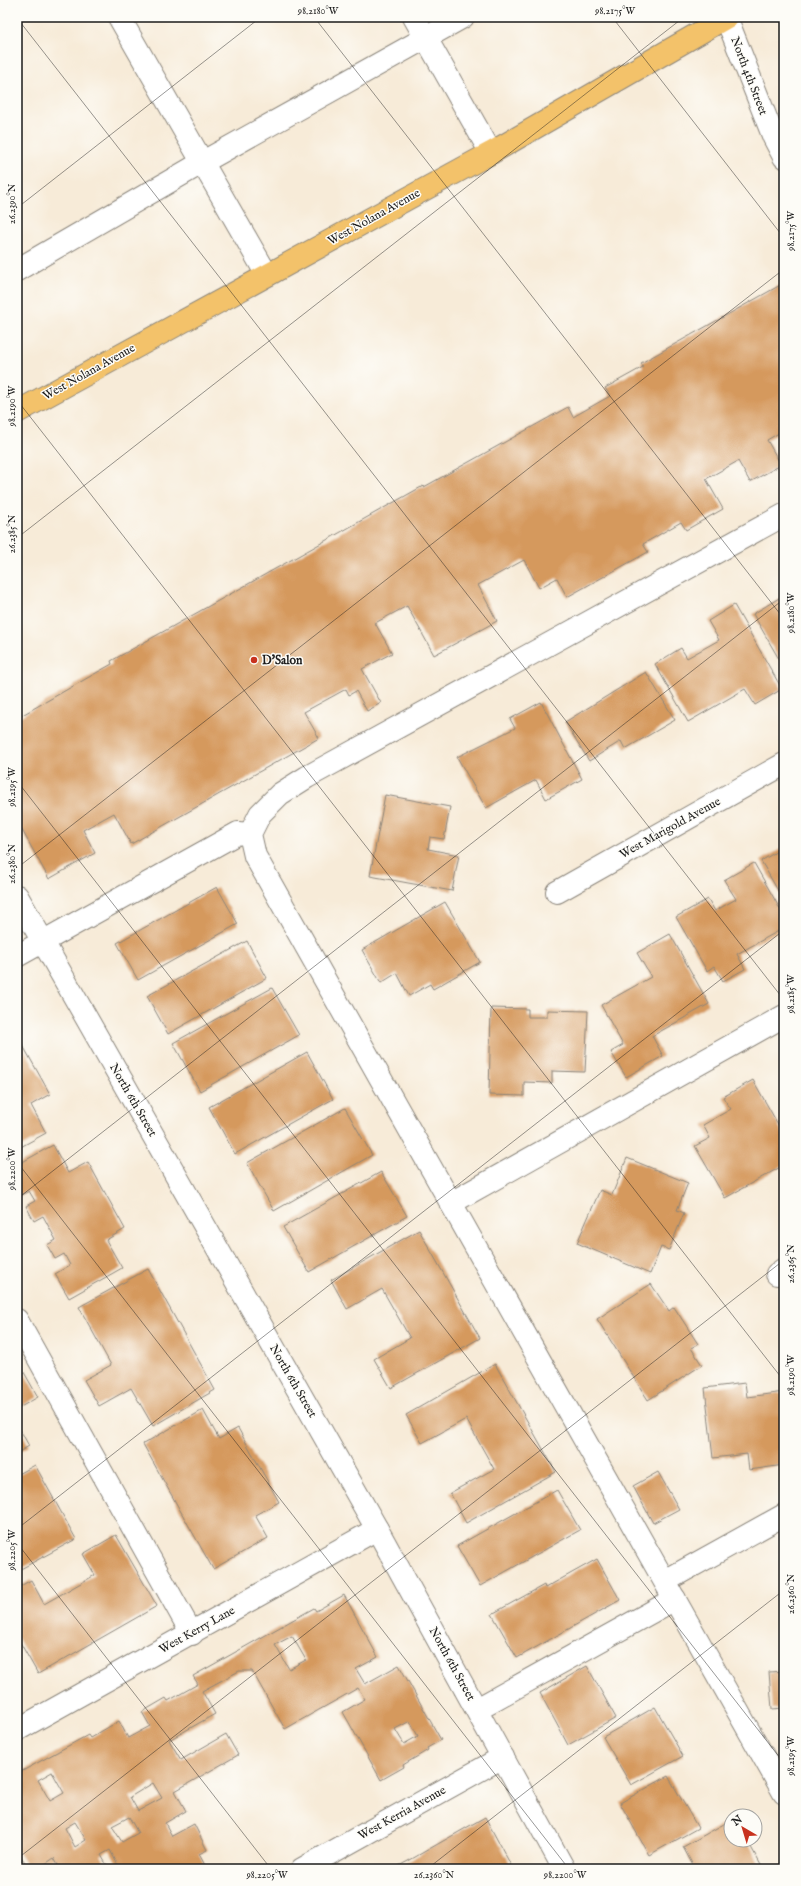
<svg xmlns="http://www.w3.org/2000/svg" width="801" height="1886" font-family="'IM FELL English',serif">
	<rect width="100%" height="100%" fill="#fdfcf7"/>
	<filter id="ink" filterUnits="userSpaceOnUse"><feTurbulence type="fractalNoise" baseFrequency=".025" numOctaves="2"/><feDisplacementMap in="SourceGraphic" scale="8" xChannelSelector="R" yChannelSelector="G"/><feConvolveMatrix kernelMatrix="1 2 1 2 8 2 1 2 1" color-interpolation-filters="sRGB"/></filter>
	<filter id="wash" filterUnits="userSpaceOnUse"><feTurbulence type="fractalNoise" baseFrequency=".012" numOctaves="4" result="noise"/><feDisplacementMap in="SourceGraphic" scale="16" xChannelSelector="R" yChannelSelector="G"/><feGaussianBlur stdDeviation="0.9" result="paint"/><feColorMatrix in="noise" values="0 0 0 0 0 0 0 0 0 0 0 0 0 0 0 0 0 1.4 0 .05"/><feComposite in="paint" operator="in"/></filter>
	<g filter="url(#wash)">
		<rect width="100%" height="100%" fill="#f7ebd8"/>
		<g id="blocks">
			<g fill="#d5995d" fill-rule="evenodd">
				<path d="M784,283V430L767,440L781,465L750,482L738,461L706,479L723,509L686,530L681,522L643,544L648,552L567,597L557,578L539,588L524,560L478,585L497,621L434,655L407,606L375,623L392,653L362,669L381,703L367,711L356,691L349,695L346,689L304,712L319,738L131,844L114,813L83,830L95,853L49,879L17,821V718L112,664L111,661L143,643L423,486L424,487L568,407L573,417L610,396L605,388L643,367L641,363Z"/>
				<path d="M784,595V665L783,666L753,614Z"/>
				<path d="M734,605L782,689L755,705L745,689L688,722L655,664L681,648L687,658L719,640L708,621Z"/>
				<path d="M646,672L675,720L625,749L621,741L589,761L565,722Z"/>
				<path d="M541,702L582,779L546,799L536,780L486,808L457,757L515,728L510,719Z"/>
				<path d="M385,795L450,807L444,839L430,837L428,849L459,855L452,891L370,876Z"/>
				<path d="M784,847V901L761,861Z"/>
				<path d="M754,863L784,916V928L737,954L745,969L723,981L714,966L707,971L676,917L708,899L715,911L736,899L724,880Z"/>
				<path d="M217,887L238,924L138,980L117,943Z"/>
				<path d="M445,902L480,962L433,989L430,984L409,996L397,973L381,983L362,950Z"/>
				<path d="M670,934L709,1004L652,1036L663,1056L626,1077L611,1052L623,1045L601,1005L651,977L637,953Z"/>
				<path d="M247,941L267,978L168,1034L147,996Z"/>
				<path d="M272,988L299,1035L200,1091L173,1043Z"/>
				<path d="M491,1008L528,1009V1017H547V1010L588,1011L585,1072L552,1071V1083L524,1082V1096L489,1095Z"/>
				<path d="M17,1035L50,1094L31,1105L46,1133L17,1149Z"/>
				<path d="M307,1052L333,1099L235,1154L209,1107Z"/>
				<path d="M753,1080L784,1135V1165L725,1198L695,1146L710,1138L703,1125L731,1109L723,1097Z"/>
				<path d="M345,1108L372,1155L274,1211L247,1163Z"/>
				<path d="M53,1145L68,1173L88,1162L125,1229L106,1240L122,1268L69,1298L55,1274L70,1265L64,1254L55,1259L47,1245L56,1240L43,1216L34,1221L26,1206L35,1201L29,1191L17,1197V1165Z"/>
				<path d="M627,1158L688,1183L677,1210L684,1213L669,1250L661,1247L650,1274L577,1243L600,1190L612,1195Z"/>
				<path d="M381,1172L407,1216L309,1272L283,1227Z"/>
				<path d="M419,1230L480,1338L391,1388L374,1359L410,1338L382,1289L347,1309L331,1280Z"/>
				<path d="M148,1269L215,1390L153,1426L131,1388L99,1406L84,1380L111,1365L79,1307Z"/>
				<path d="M651,1284L669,1311L674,1307L698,1344L691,1348L702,1365L648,1400L597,1319Z"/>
				<path d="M17,1360L38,1397L17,1409Z"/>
				<path d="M495,1364L556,1472L466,1523L450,1493L494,1469L466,1419L422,1443L406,1415Z"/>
				<path d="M745,1383L747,1397L784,1392V1465L749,1470L747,1454L713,1458L705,1388Z"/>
				<path d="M203,1410L219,1439L238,1428L279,1502L255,1515L268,1538L213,1569L143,1444Z"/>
				<path d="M17,1424L29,1446L17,1453Z"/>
				<path d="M35,1465L76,1539L17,1571V1475Z"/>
				<path d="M658,1472L679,1509L653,1523L633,1486Z"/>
				<path d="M557,1490L580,1530L480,1586L457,1546Z"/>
				<path d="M116,1535L157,1606L38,1674L17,1637V1588L31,1580L44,1604L95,1575L83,1554Z"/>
				<path d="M597,1559L620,1600L517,1658L492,1614L544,1585L545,1588Z"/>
				<path d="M344,1595L378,1657L356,1669L365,1684L399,1665L441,1740L427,1748L428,1750L403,1765L404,1767L381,1780L343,1712L365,1699L358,1688L285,1729L252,1671H239L202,1691L215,1714L169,1740L181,1760L226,1734L238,1755L175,1791L186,1811L165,1823L172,1836L194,1824L207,1850L199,1854L207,1869H120L110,1850L101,1855L109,1869H60L54,1858L38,1869H29L17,1850V1774L88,1735L90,1738L119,1721L128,1738L150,1726L142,1712L166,1698L168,1701L198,1684L193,1676L314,1608L316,1611ZM292,1636L306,1660L289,1669L275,1645ZM410,1721L418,1736L404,1744L395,1729ZM52,1772L64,1793L50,1801L38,1780ZM153,1783L162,1798L138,1811L130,1797ZM129,1817L138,1833L122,1842L112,1826ZM75,1822L86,1840L75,1847L65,1828Z"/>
				<path d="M587,1666L616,1718L568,1745L540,1693Z"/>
				<path d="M784,1671V1708L772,1709L769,1672Z"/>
				<path d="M655,1707L683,1756L631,1785L603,1737Z"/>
				<path d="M668,1776L698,1828L649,1855L620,1803Z"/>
				<path d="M485,1817L513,1869H393L410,1860Z"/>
				<path d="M731,1820V1840H747L762,1867L758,1869H695L683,1847Z"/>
				<path d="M784,1865V1869H776Z"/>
			</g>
		</g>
	</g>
	<g filter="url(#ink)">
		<use href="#blocks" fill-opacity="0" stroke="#8a847a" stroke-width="1"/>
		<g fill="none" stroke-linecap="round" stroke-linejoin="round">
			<g stroke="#8a847a" stroke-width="24">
				<g id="minor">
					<path d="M119,17L267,275"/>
					<path d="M414,17L491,153"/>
					<path d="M726,17L774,138L784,157"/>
					<path d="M17,270L203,162L463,17"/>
					<path d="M784,515L307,777L280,794L260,814L250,834L255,856L784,1793"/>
					<path d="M557,892L784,764"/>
					<path d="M17,896L377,1529L564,1869"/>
					<path d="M17,956L238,833L250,834"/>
					<path d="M451,1203L784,1016"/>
					<path d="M777,1274L784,1269"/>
					<path d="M17,1320L192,1634"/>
					<path d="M665,1581L784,1515"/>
					<path d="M477,1709L675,1599"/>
					<path d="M17,1730L377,1529"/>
					<path d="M302,1869L503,1757"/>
				</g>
			</g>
			<g stroke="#8a847a" stroke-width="24">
				<path id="major" d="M17,412L491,153L727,17"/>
			</g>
			<use href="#minor" stroke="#fff" stroke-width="22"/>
			<use href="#major" stroke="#f3c26a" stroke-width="22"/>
		</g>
	</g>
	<path fill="none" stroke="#1c1c1c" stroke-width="1" stroke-opacity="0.45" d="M314,17L784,619M612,17L784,238M17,18L784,1000M17,208L261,17M17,400L784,1381M17,538L684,17M17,781L784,1763M17,868L784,269M17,1162L569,1869M17,1199L784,599M17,1529L784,930M17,1543L271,1869M17,1859L784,1260M427,1869L784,1590"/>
	<circle fill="#c8321e" stroke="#fdfcf7" stroke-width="1.5" cx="254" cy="660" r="4"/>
	<g text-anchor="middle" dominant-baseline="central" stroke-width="3" stroke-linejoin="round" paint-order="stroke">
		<g font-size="12" fill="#1c1c1c" stroke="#fdfcf7">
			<text transform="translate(749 76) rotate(69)">North 4th Street</text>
			<text transform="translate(374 217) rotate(-29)">West Nolana Avenue</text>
			<text transform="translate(89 372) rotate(-29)">West Nolana Avenue</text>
			<text transform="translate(670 828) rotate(-29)">West Marigold Avenue</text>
			<text transform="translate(133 1100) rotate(60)">North 6th Street</text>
			<text transform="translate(293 1381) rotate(60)">North 6th Street</text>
			<text transform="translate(197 1630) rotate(-29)">West Kerry Lane</text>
			<text transform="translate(452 1664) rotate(61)">North 6th Street</text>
			<text transform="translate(402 1813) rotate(-29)">West Kerria Avenue</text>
		</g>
		<g font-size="12" font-weight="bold" fill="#1c1c1c" stroke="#fdfcf7" text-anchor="start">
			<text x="262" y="660">D'Salon</text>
		</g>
	</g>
	<rect width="801" height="1886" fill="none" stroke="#fdfcf7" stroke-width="44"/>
	<g transform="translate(743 1828) rotate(322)"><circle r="19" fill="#fdfcf7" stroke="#a3a29f"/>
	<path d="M0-3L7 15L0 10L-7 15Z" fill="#c8321e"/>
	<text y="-6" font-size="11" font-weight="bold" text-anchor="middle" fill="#1c1c1c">N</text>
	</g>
	<rect x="22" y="22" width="757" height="1842" fill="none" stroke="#1c1c1c" stroke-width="1.5"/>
	<g font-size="10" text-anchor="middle" fill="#1c1c1c">
		<text x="318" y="14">98.2180°W</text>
		<text x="615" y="14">98.2175°W</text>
		<text transform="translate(11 204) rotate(-90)" y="4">26.2390°N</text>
		<text transform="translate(790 231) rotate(-90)" y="4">98.2175°W</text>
		<text transform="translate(11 406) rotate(-90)" y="4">98.2190°W</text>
		<text transform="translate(11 534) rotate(-90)" y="4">26.2385°N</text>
		<text transform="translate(790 613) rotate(-90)" y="4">98.2180°W</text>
		<text transform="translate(11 787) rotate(-90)" y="4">98.2195°W</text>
		<text transform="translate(11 864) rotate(-90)" y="4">26.2380°N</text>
		<text transform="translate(790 994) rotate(-90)" y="4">98.2185°W</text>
		<text transform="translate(11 1169) rotate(-90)" y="4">98.2200°W</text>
		<text transform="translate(790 1264) rotate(-90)" y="4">26.2365°N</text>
		<text transform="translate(790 1375) rotate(-90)" y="4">98.2190°W</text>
		<text transform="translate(11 1550) rotate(-90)" y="4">98.2205°W</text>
		<text transform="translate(790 1594) rotate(-90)" y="4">26.2360°N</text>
		<text transform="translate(790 1756) rotate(-90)" y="4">98.2195°W</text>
		<text x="267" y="1878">98.2205°W</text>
		<text x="434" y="1878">26.2360°N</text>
		<text x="565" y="1878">98.2200°W</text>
	</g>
</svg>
